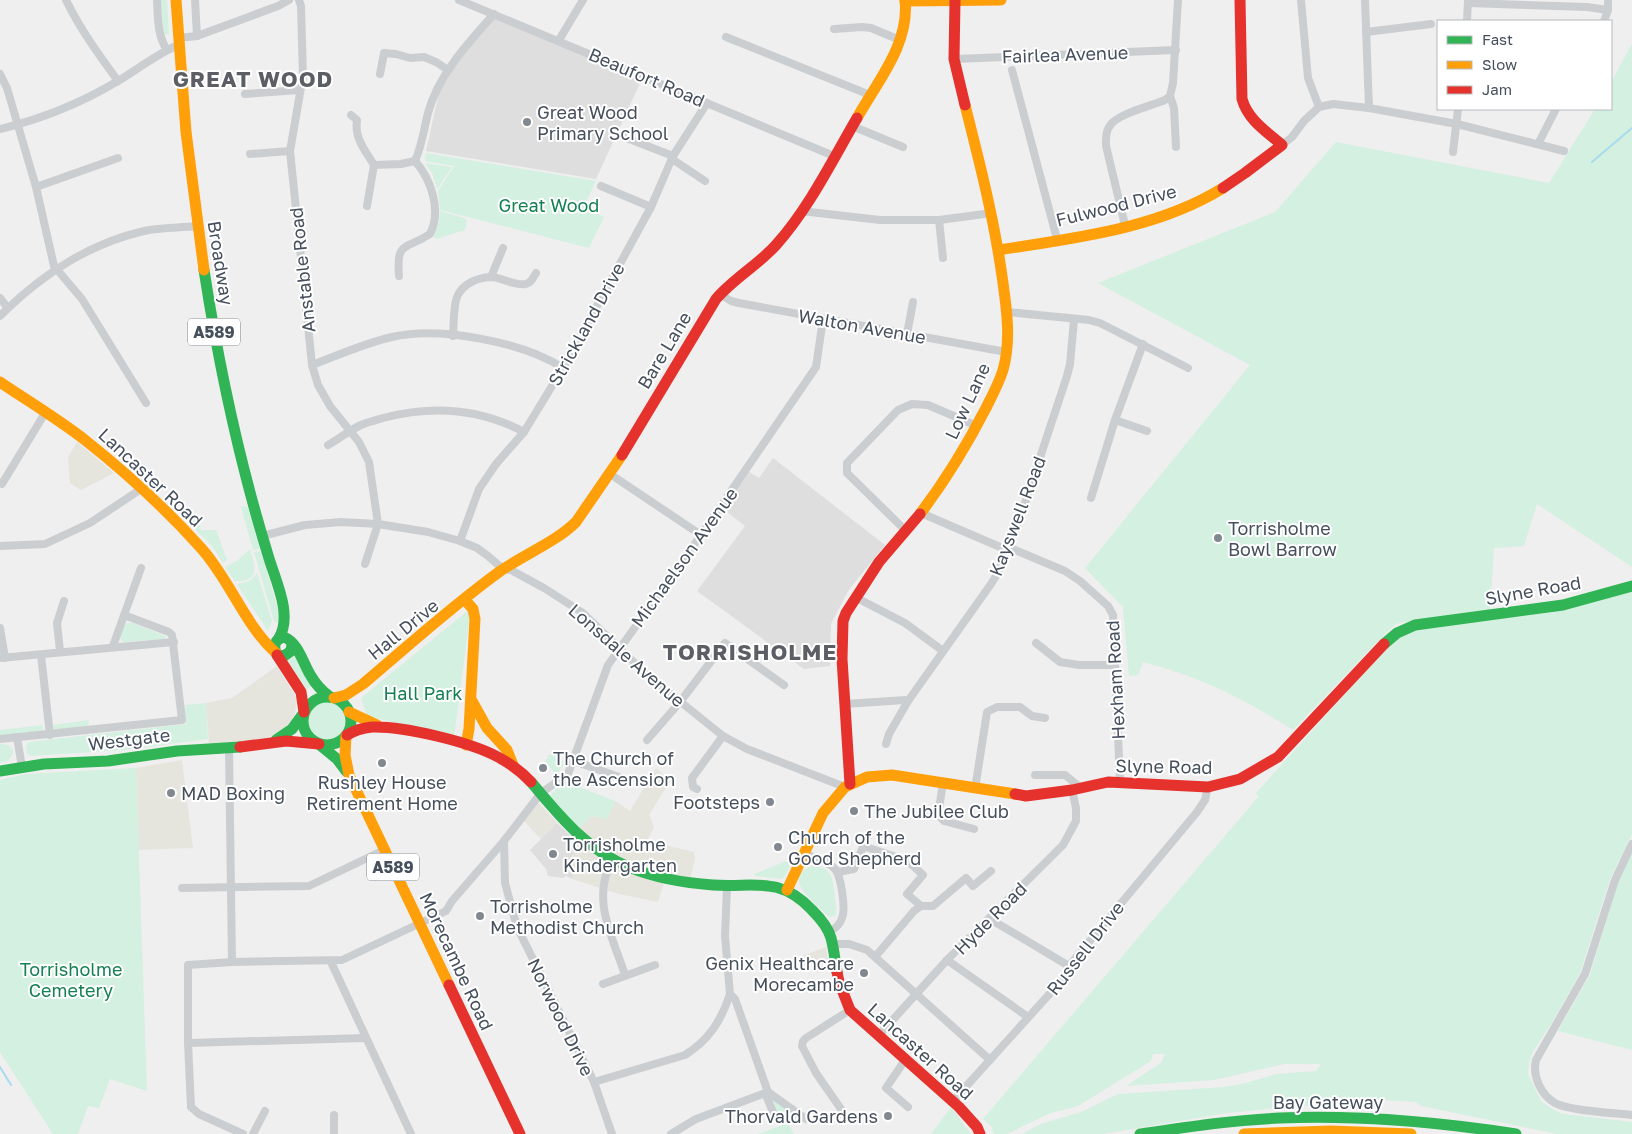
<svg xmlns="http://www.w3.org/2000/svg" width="1632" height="1134" font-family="'Golos Text',sans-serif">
	<rect width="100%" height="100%" fill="#f0efef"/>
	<g fill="#e5e4dd">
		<path d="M77,442L114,473L81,490L70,483L68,457Z"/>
		<path d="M277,666L297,699L295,713L291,721L279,733L260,740L209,744L206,703L232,698Z"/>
		<path d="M182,760L193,848L138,850L136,768Z"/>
		<path d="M656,768L670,781L649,815L654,827L647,841L694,852L695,859L689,882L665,879L658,902L619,894L572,879L574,872L572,858L577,842L578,829L591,816L607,819L615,801L630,811Z"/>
		<path d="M539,803L557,823L541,839L524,821Z"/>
		<path d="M826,947L829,967L816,973L812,963L805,965L802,956Z"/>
	</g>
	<g fill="#dededf">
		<path d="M492,15L641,81L596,179L426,151L439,93L461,56Z"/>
		<path d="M773,458L885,545L848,591L831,624L830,666L804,669L697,591L745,526L722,508L748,471L759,478Z"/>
		<path d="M557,823L577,842L572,858L574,872L572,879L566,876L563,878L548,876L546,869L530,850Z"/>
	</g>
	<g fill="#d3f0e0">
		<path d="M161,0H167L169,34L163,35Z"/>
		<path d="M1632,44V567L1537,504L1524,546L1494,548L1490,612L1405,622L1396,624L1385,634L1293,730C1243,698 1201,677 1143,662L1138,675L1129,676L1123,607L1085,568L1250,365L1098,283L1275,212L1336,142L1549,183L1595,109H1611V82Z"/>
		<path d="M426,153L596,181L584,206L604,217L589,248L440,210L438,191L454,166L425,161Z"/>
		<path d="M425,163L452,167L437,189L432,173Z"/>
		<path d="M440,211L467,219L465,230L436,239L434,237L439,221Z"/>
		<path d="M244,506L248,508L260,549L253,550L241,507Z"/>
		<path d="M195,515L199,521L201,530H216L227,560L223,563L213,547L188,522Z"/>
		<path d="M250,549C255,566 261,582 235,581L225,567L238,560Z"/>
		<path d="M261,551L280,616L281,625L274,621L254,552Z"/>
		<path d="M257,573L272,621L268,631L237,584C246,583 252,581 257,573Z"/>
		<path d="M1632,591V834L1610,879L1580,973L1553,1021L1532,1053L1529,1064L1528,1074L1541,1101L1556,1111L1564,1114L1632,1122V1134H1557L1421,1106L1416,1102L1341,1098L1336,1103L1227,1113L1103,1134H1022L1041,1124L1081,1112L1118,1094L1224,1087L1246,1083L1276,1074L1316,1071L1321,1064H1284L1214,1080L1126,1086L1161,1063L1165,1054H1153L1151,1061L1078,1106L1048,1114L1007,1134H994L991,1126L983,1119L1259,796L1255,794L1394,640L1416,630Z"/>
		<path d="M471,608L454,737L367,716L361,698Z"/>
		<path d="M126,623H133L165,636V639L123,642L120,638L121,631Z"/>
		<path d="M295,656L312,686L304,691L286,662Z"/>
		<circle cx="326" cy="721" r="19"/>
		<path d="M206,703L208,739L124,750L30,756C25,751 25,747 29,742L186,724L185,705Z"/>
		<path d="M89,720L88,726L55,730L52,725Z"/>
		<path d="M43,725V730L40,732L0,736V730Z"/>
		<path d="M0,744L8,745L13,750V754L8,761L0,763Z"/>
		<path d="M554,752L565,763L556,775L545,760L548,758L547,756Z"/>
		<path d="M136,768L147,1091L110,1079L99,1108L88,1106L78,1134H53L0,1052V780L25,774Z"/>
		<path d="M564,781L615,801L607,819L591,816L578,829L549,797Z"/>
		<path d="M1632,852V1050L1558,1031L1590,975L1618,882Z"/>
		<path d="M789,860L791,864L785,876L781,879L755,876L754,874Z"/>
		<path d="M811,866C832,866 833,879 835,896C835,902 837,909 836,915L830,917L828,916C816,903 780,878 811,866Z"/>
		<path d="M769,1096L796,1116V1117L775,1123L774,1121L779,1118Z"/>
		<path d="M951,1107L971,1134H931Z"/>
		<path d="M788,1123L794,1134H758Z"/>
	</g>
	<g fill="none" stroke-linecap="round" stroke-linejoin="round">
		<g stroke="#a7dbee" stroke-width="2">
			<path d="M1592,162L1632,128"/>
			<path d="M0,1067L11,1085"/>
		</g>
		<g stroke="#cbced0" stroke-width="8">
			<path d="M66,0C80,29 99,55 118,81"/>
			<path d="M157,0C158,17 157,35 167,50"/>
			<path d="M195,0L197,36"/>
			<path d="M299,0L301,6L303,76L290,151L310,345L312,365L318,385L330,406L359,442L369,462L378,524L365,564"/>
			<path d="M459,0L834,156"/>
			<path d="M1301,0L1308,78L1319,107"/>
			<path d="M1365,0L1369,108"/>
			<path d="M1468,3L1587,7L1608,10"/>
			<path d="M1467,21L1468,0"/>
			<path d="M1604,21L1608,10V0"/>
			<path d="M834,29L862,27L871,28L900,40"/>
			<path d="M1366,32L1431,24"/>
			<path d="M726,37L870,95"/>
			<path d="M178,38L197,36L278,6L289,0"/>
			<path d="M559,40L583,0"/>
			<path d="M954,59L1176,50"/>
			<path d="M1012,70L1057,239"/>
			<path d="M0,74L7,88L36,187L54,266L82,299L146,403"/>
			<path d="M380,74L384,53L396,54L410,58L424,57L436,62L448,70"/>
			<path d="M245,94L300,90"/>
			<path d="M1170,96L1174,108L1176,147"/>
			<path d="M351,115L357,120C354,138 365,150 374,165L367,206"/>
			<path d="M852,126L903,147"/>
			<path d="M0,129C42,119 81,103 118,81C138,69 157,54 178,45"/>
			<path d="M624,137L673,156"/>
			<path d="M1538,144L1556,109"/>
			<path d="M1282,145L1292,137L1304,121L1319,107L1333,104L1369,108L1457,124L1564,151"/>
			<path d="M1453,152L1458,109"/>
			<path d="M250,154L290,151"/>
			<path d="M672,159L705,181"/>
			<path d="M374,165L401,164L415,161C422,145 424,129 428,113C438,75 469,42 494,14"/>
			<path d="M601,186L651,207"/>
			<path d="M36,187L118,158"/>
			<path d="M801,211L880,220H939L992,213"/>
			<path d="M939,220L943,258"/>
			<path d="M1125,225L1106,146C1106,140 1105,133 1109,127C1116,114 1151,106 1165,100L1170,96L1173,83L1178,0"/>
			<path d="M399,276C396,240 406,250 430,234C442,211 431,179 415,161"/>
			<path d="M491,277L503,248"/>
			<path d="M720,294L731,301L739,303L1006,352"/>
			<path d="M0,298L8,308"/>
			<path d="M1007,312L1089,320L1100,323L1188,368"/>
			<path d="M0,316C40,276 87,244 144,231C161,227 180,228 197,226"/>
			<path d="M907,334L913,302"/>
			<path d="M453,336C454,324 453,308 457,297C462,284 478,277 492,277C503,278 514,286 526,284C531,283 533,278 536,273"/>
			<path d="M312,365C339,355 365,343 392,337C439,326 523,342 563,368"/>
			<path d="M1115,420L1147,431"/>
			<path d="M328,445C339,439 350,430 361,425C368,422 376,420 383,418C432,405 479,408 524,432"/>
			<path d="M610,474L701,535"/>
			<path d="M2,484L45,413"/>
			<path d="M1091,498L1115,420L1143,344"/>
			<path d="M921,513L1007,550"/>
			<path d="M906,531L847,473V463L898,410L912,404L928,405L977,426"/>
			<path d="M262,536L305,525L341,522L378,524L428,532L460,541L477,548L488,556L503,569L511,570L544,588L583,613L646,674L723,736L747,749L845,787"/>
			<path d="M460,541L479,489L496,464L524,432L563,368L651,207L673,156L707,103"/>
			<path d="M0,546L45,544L90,523L141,489"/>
			<path d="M1008,547L1065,571L1080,581L1108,606L1113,615L1120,782"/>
			<path d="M855,597L905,623L943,651"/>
			<path d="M0,628L5,658"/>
			<path d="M1036,643L1060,662L1079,665H1115"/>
			<path d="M113,646L141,568"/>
			<path d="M60,651L57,623L64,601"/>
			<path d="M41,655L50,735"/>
			<path d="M0,658L174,642"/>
			<path d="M845,704L905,700L908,701"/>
			<path d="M17,737L22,767"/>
			<path d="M0,739L182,720L172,635L169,632L124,615"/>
			<path d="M647,740L680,702L725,643L784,685"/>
			<path d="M886,744L889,734L908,701L991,584L996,576L1020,518L1067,376L1070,364L1074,320"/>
			<path d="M229,748L232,962"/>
			<path d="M574,761L619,777"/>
			<path d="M1035,775H1065L1081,788"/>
			<path d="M943,783L938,815L944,821L974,829"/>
			<path d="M697,789L693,787L692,778L723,736"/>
			<path d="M975,789L987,712L997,707H1020L1032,716L1045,718"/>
			<path d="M504,841L505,883L517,927L594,1082L612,1134"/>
			<path d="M1632,844L1615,880L1585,974L1536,1060C1532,1076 1541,1095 1555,1103C1569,1111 1615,1113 1632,1115"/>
			<path d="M863,846L908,861L923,875L907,894L921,906"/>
			<path d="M803,853C814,858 827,860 835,869C841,876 846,909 842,918C840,925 835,929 829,932"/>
			<path d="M612,860C591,900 612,935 625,975"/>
			<path d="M838,872L854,869L868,835"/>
			<path d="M727,886L725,936L730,994L735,999L768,1092"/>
			<path d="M182,888L309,886L384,850"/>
			<path d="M990,919L1069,966"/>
			<path d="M834,944H849L867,950L990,1060"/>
			<path d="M875,957L914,911L921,906H933L966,878L973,886L991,871"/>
			<path d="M947,960L1028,1017"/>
			<path d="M331,962L411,1134"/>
			<path d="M603,984L655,965"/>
			<path d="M879,1035L947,960L1063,845L1076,821V808L1072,790"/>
			<path d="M188,1043L366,1038"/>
			<path d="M905,1060L886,1088L908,1107"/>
			<path d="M594,1082L685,1055C709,1040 721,1021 730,994"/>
			<path d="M768,1092L806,1119"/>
			<path d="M765,1093L775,1117"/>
			<path d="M952,1102L1063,979L1069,966L1197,812L1205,800L1208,787"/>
			<path d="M841,1109L816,1073L802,1046L803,1041L806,1038L850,1010"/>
			<path d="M243,1134L199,1114L191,1107L188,1043V965L232,962L342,960L446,911L452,901L504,841L541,793L568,774L608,665L701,535L816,367L823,319"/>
			<path d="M253,1134L265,1111"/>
			<path d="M334,1134V1115"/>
			<path d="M671,1134L696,1119L768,1092"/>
		</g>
		<g stroke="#30b455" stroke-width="11">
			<path d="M204,270C219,367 239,461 268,555C275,580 293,614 279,638"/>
			<path d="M292,644L291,651L284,656L277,655C273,647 274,639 284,637C299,643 303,664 311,676C316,685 322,691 330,697"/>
			<path d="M1384,644L1397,633L1415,625L1563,605L1632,586"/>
			<circle cx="327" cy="721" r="24"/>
			<path d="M276,740L292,729L303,714"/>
			<path d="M320,745L337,759L346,771"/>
			<path d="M0,771L44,764L108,761L177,751L240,747"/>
			<path d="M531,782C560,817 588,851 631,868C656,878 686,883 713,885C754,888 779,875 812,910C820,918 828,927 831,938C834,949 835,961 837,972"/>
			<path d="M1140,1134C1187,1127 1233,1120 1280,1118C1359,1115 1438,1122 1516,1134"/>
		</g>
		<g stroke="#ff9f0a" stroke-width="11">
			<path d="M176,0L186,132L204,270"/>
			<path d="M905,1L1001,0"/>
			<path d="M857,118C877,82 910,44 905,0"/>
			<path d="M999,250C1074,238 1157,229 1223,188"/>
			<path d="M0,382C28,401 58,419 85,440C124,471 168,511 201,548C230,580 244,624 276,653"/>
			<path d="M920,514C945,481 967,445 986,408C992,396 999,383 1003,370C1011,342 1007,311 1003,283C995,223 980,164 965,105"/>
			<path d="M465,600L473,609L475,619L469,729L466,745"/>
			<path d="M334,698L346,695L363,684C408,646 452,606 499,572C523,555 556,542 576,522L622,455"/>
			<path d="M472,701L487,728L507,750L513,765"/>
			<path d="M349,712L377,725"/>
			<path d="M346,736L345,755L349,775L449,985"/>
			<path d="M787,890L823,813L845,787L867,777L892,775L1015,794"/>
			<path d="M1244,1134L1331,1131L1411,1134"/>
		</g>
		<g stroke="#e5322d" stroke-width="11">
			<path d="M955,1L954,59L965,105"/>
			<path d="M1223,188L1245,173L1282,145C1266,131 1248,120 1242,99L1240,0"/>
			<path d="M622,455L716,299C734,278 758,265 776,245C809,208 832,161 857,118"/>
			<path d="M277,655L301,692L304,712"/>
			<path d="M347,735C355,730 363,728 372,727C404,726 470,742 498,757C511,764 521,771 531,782"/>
			<path d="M240,747L286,741L319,744"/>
			<path d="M850,784L842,659L843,621L846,613L879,562L920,514"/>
			<path d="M1015,794L1026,796L1072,790L1108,782L1208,787L1240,779L1278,757L1384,644"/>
			<path d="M837,972L839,982L850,1010L959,1107L977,1127L980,1134"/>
			<path d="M449,985L520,1134"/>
		</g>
	</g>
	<g fill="#828890" stroke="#fff" stroke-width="2">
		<circle cx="527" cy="122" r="5"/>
		<circle cx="1218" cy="538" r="5"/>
		<circle cx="382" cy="763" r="5"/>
		<circle cx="543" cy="768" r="5"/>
		<circle cx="171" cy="793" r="5"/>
		<circle cx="770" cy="802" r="5"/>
		<circle cx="854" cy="811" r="5"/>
		<circle cx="778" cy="847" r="5"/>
		<circle cx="553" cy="854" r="5"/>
		<circle cx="480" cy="916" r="5"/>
		<circle cx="864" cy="973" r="5"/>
		<circle cx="888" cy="1116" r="5"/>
	</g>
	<g text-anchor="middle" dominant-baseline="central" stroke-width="4" stroke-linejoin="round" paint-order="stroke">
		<g fill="#fff" stroke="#7e848e" stroke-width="1">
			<rect x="188" y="318.5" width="52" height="27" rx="4"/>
			<rect x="367" y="853.5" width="52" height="27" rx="4"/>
		</g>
		<g font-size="16" font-weight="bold" fill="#46505d">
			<text x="214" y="332">A589</text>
			<text x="393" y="867">A589</text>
		</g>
		<g font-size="18" fill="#46505d" stroke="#fff">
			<text transform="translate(1065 54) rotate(-2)">Fairlea Avenue</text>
			<text transform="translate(647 77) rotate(23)">Beaufort Road</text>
			<text transform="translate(1116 205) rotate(-14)">Fulwood Drive</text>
			<text transform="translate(221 263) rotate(81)">Broadway</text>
			<text transform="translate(302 270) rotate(-96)">Anstable Road</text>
			<text transform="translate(586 324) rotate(-61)">Strickland Drive</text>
			<text transform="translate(862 326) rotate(10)">Walton Avenue</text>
			<text transform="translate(664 350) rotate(-59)">Bare Lane</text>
			<text transform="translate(967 401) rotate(-65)">Low Lane</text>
			<text transform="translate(151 477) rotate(43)">Lancaster Road</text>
			<text transform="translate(1017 516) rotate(-69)">Kayswell Road</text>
			<text transform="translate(684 557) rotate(-54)">Michaelson Avenue</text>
			<text transform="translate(1533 590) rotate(-10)">Slyne Road</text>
			<text transform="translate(403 629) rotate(-39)">Hall Drive</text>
			<text transform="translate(627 655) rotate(41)">Lonsdale Avenue</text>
			<text transform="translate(1115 680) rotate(-93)">Hexham Road</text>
			<text transform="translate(129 739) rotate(-7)">Westgate</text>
			<text transform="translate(1164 766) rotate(1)">Slyne Road</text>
			<text transform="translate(990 918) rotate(-45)">Hyde Road</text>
			<text transform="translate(1085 948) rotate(-52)">Russell Drive</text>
			<text transform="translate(457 961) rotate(65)">Morecambe Road</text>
			<text transform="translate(561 1017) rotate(64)">Norwood Drive</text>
			<text transform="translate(921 1051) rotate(42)">Lancaster Road</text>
			<text x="1328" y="1102">Bay Gateway</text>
		</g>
		<g font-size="18" fill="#46505d" stroke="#fff" text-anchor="start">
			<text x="537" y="112">Great Wood<tspan x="537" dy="21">Primary School</tspan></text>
			<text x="1228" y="528">Torrisholme<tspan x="1228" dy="21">Bowl Barrow</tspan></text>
			<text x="553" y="758">The Church of<tspan x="553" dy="21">the Ascension</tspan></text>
			<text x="382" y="782" text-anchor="middle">Rushley House<tspan x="382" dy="21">Retirement Home</tspan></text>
			<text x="181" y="793">MAD Boxing</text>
			<text x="760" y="802" text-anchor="end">Footsteps</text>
			<text x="864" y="811">The Jubilee Club</text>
			<text x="788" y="837">Church of the<tspan x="788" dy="21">Good Shepherd</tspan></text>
			<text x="563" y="844">Torrisholme<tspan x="563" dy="21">Kindergarten</tspan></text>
			<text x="490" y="906">Torrisholme<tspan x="490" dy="21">Methodist Church</tspan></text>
			<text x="854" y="963" text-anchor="end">Genix Healthcare<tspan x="854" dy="21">Morecambe</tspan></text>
			<text x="878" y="1116" text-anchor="end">Thorvald Gardens</text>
		</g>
		<g font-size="18" fill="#158052" stroke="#fff">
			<text x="549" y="205">Great Wood</text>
			<text x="423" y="693">Hall Park</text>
			<text x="71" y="969">Torrisholme<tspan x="71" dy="21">Cemetery</tspan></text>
		</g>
		<g font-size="22" font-weight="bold" letter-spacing="1" fill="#5b5e64" stroke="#fff">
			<text x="253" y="78">GREAT WOOD</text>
			<text x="750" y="651">TORRISHOLME</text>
		</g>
	</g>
	<rect x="1437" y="20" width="175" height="90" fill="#ffffff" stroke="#b5b9be"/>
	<rect x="1447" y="36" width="25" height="8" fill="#30b455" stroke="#b5b9be"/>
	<text x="1482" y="45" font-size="15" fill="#46505d">Fast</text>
	<rect x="1447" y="61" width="25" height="8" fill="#ff9f0a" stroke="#b5b9be"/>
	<text x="1482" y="70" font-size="15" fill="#46505d">Slow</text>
	<rect x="1447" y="86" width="25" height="8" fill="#e5322d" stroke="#b5b9be"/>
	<text x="1482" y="95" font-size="15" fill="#46505d">Jam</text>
</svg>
